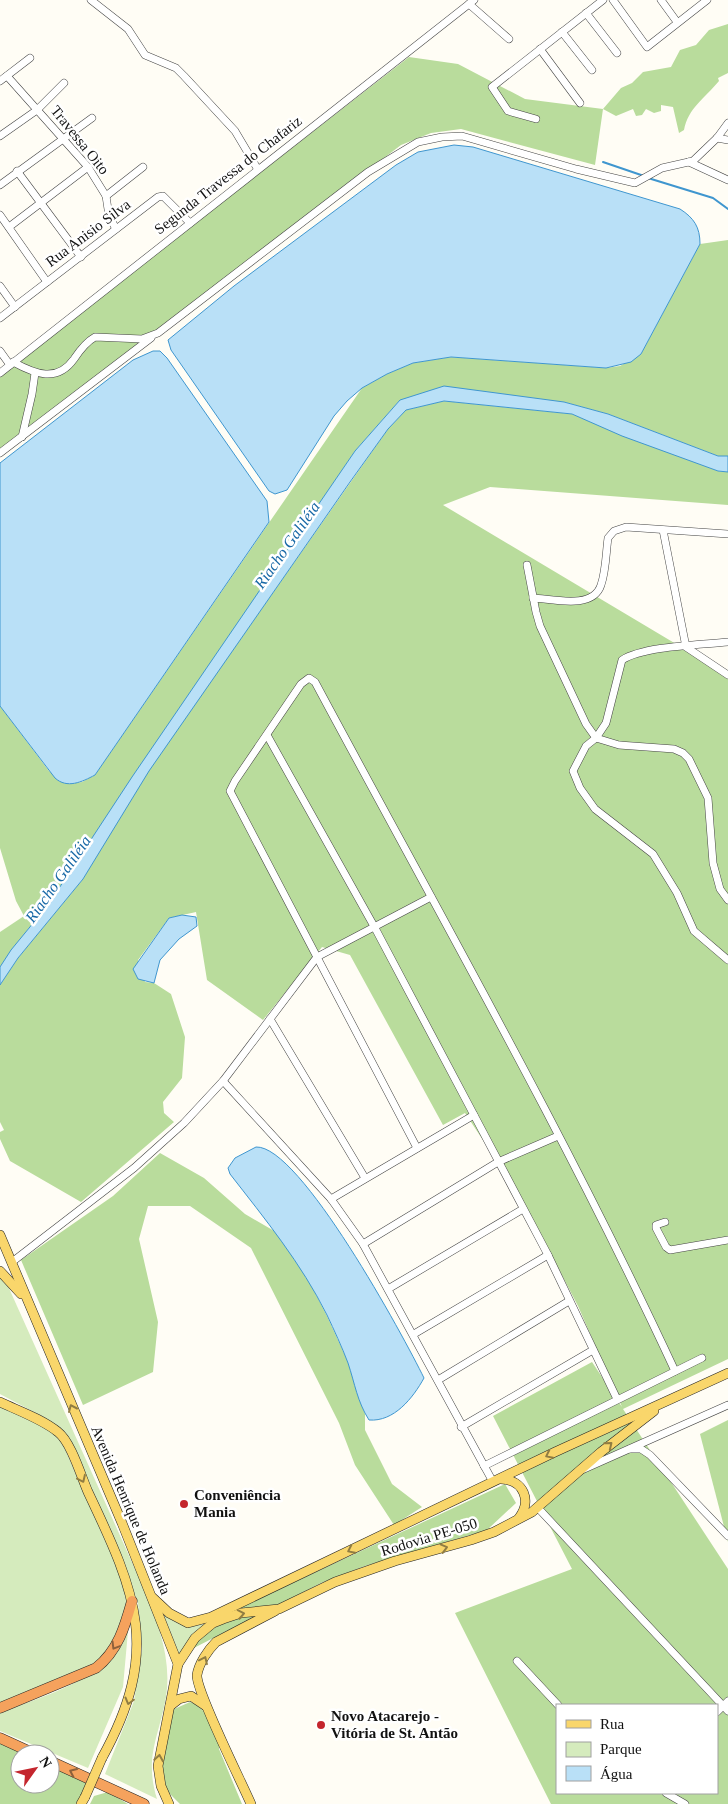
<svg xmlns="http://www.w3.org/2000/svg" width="728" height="1804" font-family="'Times New Roman',serif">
	<rect width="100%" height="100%" fill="#fffdf5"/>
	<g fill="#d5ebbd">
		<path d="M0,1276L8,1286L144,1589C158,1623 172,1659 166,1697C159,1737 144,1757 157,1799L105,1774L134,1701L142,1649L138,1603L125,1567L63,1433L47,1419L0,1394Z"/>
		<path d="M0,1398L57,1431L132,1601L129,1614L96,1668L0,1708Z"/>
		<path d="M163,1613C175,1623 188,1629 204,1624L195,1632L181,1659Z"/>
		<path d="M128,1631L123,1687L88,1768L0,1731V1711C32,1703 94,1679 115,1655C121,1649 124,1639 128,1631Z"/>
	</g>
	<g fill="#b9dc9c" fill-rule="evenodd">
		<path d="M728,24V73L718,78L719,81C705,98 688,108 684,130L679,133L673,107L661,105V111L654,113L646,109L642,115L636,116L633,109L616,116L603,109L595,165L461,129L431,133L401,145L0,452V375L409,57L458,64L525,99L603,109L621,88L632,83L643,72L671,67L680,50L696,45L709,30Z"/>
		<path d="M728,240V456H718L608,414L564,402L400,400L355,451L70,873L0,967V932L24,916L16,901L0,848V706L49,771L69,784L82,782L95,775L362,388L387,374L413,363L451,357L606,368L620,366L641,354L700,244Z"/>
		<path d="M444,401L572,414L718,471L728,472V505L490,487L443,505L728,675V1359L623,1409L728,1569V1804H551L455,1613L572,1569L493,1416L592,1362L622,1407L578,1306L522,1199L465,1113L443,1125L350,955L322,947L263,1020L207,980L196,912L169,918L138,960L145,982L154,983L171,994L185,1037L182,1078L163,1102L164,1113L174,1122L81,1202L10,1161L0,1139V1132L4,1130L0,1122V985L18,958L83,879L148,765L211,681L388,429L406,410ZM557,1705H717V1793H557Z"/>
		<path d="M160,1153L204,1178L245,1214L276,1232L307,1277L327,1316L349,1364L365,1414V1430L392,1484L422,1507L394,1525L355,1465L339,1423L251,1248L190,1206H148L139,1239L158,1322L153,1372L83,1405L21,1260L113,1196Z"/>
		<path d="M728,1420V1542L700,1434Z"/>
		<path d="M505,1484L516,1503L487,1530L365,1566L321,1583L184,1653L195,1632L204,1624Z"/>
		<path d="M190,1702C206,1707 221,1733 219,1749L242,1804H180L167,1791L161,1771L172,1710Z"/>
		<path d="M0,1740L31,1754H20V1784H50V1762L88,1778L81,1804H0Z"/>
		<path d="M108,1792L128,1804H90L94,1796Z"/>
	</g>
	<g fill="#b9e0f7" stroke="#3f96cf">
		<path d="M454,145L473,147L680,209C694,218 700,227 700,244L641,354L631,362L606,368L451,357L413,363L387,374L362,388L347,401L334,416L287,490L275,494L269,491L171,350L168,340L234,286L396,165L418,152Z"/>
		<path d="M153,351H160L167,358L267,501L269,522L95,775C82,782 67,789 55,778L0,706V463L133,360Z"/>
		<path d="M444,386L564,402L608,414L718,456H728V472L718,471L622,436L572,414L444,401L406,410L388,429L350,482L149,771L83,879L18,958L0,985V967L11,950L48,905L132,777L355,451L400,400Z"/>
		<path d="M182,915L196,917L197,926L179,939L160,960L154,983L138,979L133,969L169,918Z"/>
		<path d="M256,1147C300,1145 404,1337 424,1378C413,1398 394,1422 369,1420C357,1401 355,1384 348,1363C342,1347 334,1330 327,1315C301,1263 265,1219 230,1174L228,1168L235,1158Z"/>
	</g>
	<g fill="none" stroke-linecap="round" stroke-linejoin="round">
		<g stroke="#3f96cf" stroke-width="2">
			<path d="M603,162L644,176"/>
			<path d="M648,178L713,198L728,209"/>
		</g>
		<g stroke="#444" stroke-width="8">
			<g id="minor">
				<path d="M91,0L128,29L145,55L176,68L184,76L235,131L257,168"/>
				<path d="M613,0L647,47L707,0"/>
				<path d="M661,0L677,22"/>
				<path d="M469,4L509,39"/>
				<path d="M586,13L617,53"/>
				<path d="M562,32L592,70"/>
				<path d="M540,49L580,103"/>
				<path d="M7,76L88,167L106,196L109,216L116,229"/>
				<path d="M0,81L30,58"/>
				<path d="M536,119L508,111L492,87L603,0"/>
				<path d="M0,136L37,110L64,83"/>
				<path d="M717,138L728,140"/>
				<path d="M689,162L728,180"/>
				<path d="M17,171L81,257"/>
				<path d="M0,185L92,118"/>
				<path d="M106,196L143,167"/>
				<path d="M0,215L47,282"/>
				<path d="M9,227L88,167"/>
				<path d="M0,286L15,307"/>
				<path d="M0,318L158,197L163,196L190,223"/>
				<path d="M0,351L10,365"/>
				<path d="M13,362C35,374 57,383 74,359C80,350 86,342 95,337L142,339L158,333L368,172L418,142L442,137L462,136L576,169L635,183L662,168L693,161L717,138L728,123"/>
				<path d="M0,373L474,0"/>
				<path d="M22,437L32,394L35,373"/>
				<path d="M0,453L151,338"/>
				<path d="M663,530L686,647L728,675"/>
				<path d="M527,565L536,612L540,626L586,724L596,738L619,745L674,749L683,753L689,759L708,798L713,863L720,889L728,900"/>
				<path d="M533,598C553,599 593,610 601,585C606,571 606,552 608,538L614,531L626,527L728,534"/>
				<path d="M728,642C700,645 644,646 622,660L606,723L596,738L586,746L573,771L580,788L595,809L653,854L677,893L694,931L728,960"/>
				<path d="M267,735L375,928L474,1115L548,1255L617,1399"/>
				<path d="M270,1019L365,1178"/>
				<path d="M223,1081L331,1199L363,1244L493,1482"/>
				<path d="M417,1148L230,791L235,781L301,684L309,678L315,682C437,910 566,1136 675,1371"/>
				<path d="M331,1199L474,1115"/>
				<path d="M665,1222L656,1225V1228L666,1247L670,1250L728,1240"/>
				<path d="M363,1244L498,1162L558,1136"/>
				<path d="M12,1262L134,1168L184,1123L223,1081L317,957L431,897"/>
				<path d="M388,1289L523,1209"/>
				<path d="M414,1334L548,1255"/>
				<path d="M438,1380L569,1301"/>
				<path d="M461,1427L593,1350"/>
				<path d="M630,1449H641L650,1455L728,1536"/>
				<path d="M484,1466L702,1358"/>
				<path d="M584,1469L728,1405"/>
				<path d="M538,1508L728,1711"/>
				<path d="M517,1661L558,1705"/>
				<path d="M717,1712L728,1701"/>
				<path d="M666,1793L685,1804"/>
			</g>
		</g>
		<g stroke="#222" stroke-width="10">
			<g id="major">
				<path d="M0,1235L122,1523L178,1664L158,1766L161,1786L169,1804"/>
				<path d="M0,1271L21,1294"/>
				<path d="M0,1402C19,1411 42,1419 58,1432C71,1442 81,1476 88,1492C137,1595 161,1651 102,1758"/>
				<path d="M501,1479C524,1480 532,1501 519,1518"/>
				<path d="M153,1598L169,1613L188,1623L211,1617L555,1452L728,1373"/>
				<path d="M178,1664L195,1638L213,1623L223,1619L241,1613L279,1609L335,1582L395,1561L471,1540L494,1532L532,1512L601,1452L654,1411"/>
				<path d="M170,1706L179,1699L191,1696L206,1706"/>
				<path d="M81,1804L85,1797"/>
				<path d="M251,1804C242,1783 196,1691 197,1675C199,1663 208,1650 216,1642L275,1611"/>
			</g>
		</g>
		<g stroke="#222" stroke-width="11">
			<g id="highway">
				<path d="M0,1708L96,1668C118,1651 125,1626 132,1601"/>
				<path d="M0,1738L35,1754"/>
				<path d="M50,1761L144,1804"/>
			</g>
		</g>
		<use href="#minor" stroke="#fff" stroke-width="7"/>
		<use href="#major" stroke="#f9d66b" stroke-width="9"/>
		<use href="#highway" stroke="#f5a25d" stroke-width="10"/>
		<g stroke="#222" stroke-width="10" stroke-linecap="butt">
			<path id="major-bridge" d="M85,1797L102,1758"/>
		</g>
		<use href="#major-bridge" stroke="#f9d66b" stroke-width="9"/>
	</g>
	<defs><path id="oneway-chevron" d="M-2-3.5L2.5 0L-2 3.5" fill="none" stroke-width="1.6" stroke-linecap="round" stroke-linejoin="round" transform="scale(1.25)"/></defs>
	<g stroke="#917d42">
		<use href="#oneway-chevron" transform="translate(72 1408) rotate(-114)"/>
		<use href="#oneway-chevron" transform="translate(609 1445) rotate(-39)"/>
		<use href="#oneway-chevron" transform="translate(549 1455) rotate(154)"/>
		<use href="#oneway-chevron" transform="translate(82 1479) rotate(65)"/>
		<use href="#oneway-chevron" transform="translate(444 1548) rotate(-15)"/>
		<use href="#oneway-chevron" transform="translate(351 1550) rotate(154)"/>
		<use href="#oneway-chevron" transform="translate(241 1614) rotate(-11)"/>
		<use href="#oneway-chevron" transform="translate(204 1660) rotate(-65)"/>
		<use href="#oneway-chevron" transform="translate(129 1701) rotate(105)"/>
		<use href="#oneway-chevron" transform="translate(159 1758) rotate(-81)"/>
	</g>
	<g stroke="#8e613b">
		<use href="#oneway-chevron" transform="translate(115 1646) rotate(121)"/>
		<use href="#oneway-chevron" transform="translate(73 1772) rotate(-155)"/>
	</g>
	<g fill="#c4262e" stroke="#fff" stroke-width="2">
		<circle cx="184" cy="1504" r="5"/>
		<circle cx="321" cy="1725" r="5"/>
	</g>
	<g text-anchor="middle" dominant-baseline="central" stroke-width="5" stroke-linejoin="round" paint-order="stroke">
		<g font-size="15" fill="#111" stroke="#fff">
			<text transform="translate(80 140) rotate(51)">Travessa Oito</text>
			<text transform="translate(228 175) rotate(-38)">Segunda Travessa do Chafariz</text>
			<text transform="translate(88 233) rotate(-37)">Rua Anisio Silva</text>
			<text transform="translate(131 1510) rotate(67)">Avenida Henrique de Holanda</text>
			<text transform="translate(429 1537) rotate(-17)">Rodovia PE-050</text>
		</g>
		<g font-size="15" font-weight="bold" fill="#111" stroke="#fff" text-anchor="start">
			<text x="194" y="1495">Conveniência<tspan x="194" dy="17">Mania</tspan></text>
			<text x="331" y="1716">Novo Atacarejo -<tspan x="331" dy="17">Vitória de St. Antão</tspan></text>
		</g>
		<g font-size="16" font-style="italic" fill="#1768a6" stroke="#fff">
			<text transform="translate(287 545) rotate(-55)">Riacho Galiléia</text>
			<text transform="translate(58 879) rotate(-55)">Riacho Galiléia</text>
		</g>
	</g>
	<rect x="556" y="1704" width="162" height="90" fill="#ffffff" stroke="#a0a0a0"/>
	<rect x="566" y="1720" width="25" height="8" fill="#f9d66b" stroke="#a0a0a0"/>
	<text x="600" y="1729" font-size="15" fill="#111111">Rua</text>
	<rect x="566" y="1742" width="25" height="15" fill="#d5ebbd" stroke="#a0a0a0"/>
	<text x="600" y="1754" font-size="15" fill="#111111">Parque</text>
	<rect x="566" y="1766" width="25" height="15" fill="#b9e0f7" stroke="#a0a0a0"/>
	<text x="600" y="1779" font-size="15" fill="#111111">Água</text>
	<g transform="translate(35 1769) rotate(57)"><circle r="24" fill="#ffffff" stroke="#a0a0a0"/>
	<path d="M0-4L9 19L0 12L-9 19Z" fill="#c4262e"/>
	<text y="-8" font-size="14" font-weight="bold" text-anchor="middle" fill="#111111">N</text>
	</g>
</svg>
